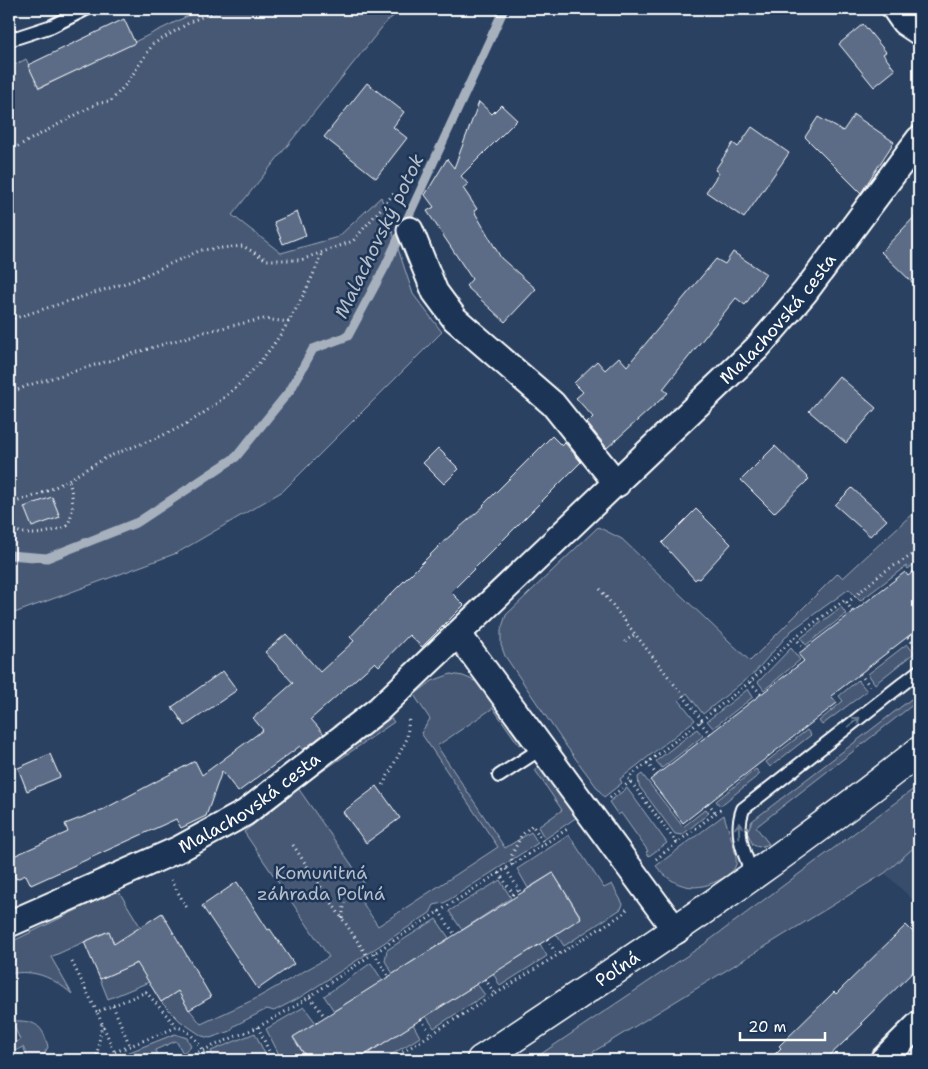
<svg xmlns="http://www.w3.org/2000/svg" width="928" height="1069" font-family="'Shantell Sans',sans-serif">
	<rect width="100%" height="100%" fill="#2a4161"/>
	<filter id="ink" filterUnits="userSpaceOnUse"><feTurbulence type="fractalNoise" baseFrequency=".02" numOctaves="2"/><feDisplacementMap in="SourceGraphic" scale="10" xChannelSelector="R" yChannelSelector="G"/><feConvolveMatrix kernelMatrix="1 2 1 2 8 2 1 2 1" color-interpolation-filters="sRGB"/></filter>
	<g filter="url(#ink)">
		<path fill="#394e6c" d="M919,843V906L885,873Z"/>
		<g fill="#465975" stroke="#a2acba">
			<path d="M202,9H403L387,21L232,215L281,253L338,237L381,197L413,294L442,332L283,491L177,553L9,615V68L26,59L40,88Z"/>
			<path d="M912,514L919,522V561L908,569L906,566L860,601L849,589L791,631L755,672L703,714L687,693L679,700L695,720L620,779L622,783L604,797L564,743L505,656L501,645V630L506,615L598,527L622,539L750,661L838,573L843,578Z"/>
			<path d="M841,607L846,614L806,645L801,638Z"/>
			<path d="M907,644L914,653L875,684L868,674Z"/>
			<path d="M791,648L800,660L764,690L758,682Z"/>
			<path d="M451,674L463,676L482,684L526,741L519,745L493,708L437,746L505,848L531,832L538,843L444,903L434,905L430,913L299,998L274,1011L267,1009L234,1026L231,1031L210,1038L202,1036L180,1021L161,1002L178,991L189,1009L201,1024L255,999L329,957L244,832L390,717L394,722L298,788L363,881L360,899L378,926L498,847L421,733L430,719L414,695L432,681Z"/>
			<path d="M858,680L867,691L822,725L819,721L843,701L839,696Z"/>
			<path d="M748,689L753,697L713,728L707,721Z"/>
			<path d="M919,693V700L756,827L769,844L759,847L753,845L747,832L752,821Z"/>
			<path d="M697,729L703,736L662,768L656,761Z"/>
			<path d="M807,730L811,735L770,767L766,762Z"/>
			<path d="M542,766L577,817L545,839L538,827L562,810L535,770Z"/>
			<path d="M756,769L760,774L720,806L716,801Z"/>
			<path d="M642,774L683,827L706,809L709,813L682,835L675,834L639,786L638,777Z"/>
			<path d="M919,785V843L885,873L580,1060H532L703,945Z"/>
			<path d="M627,788L667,843L649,856L646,852L648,851L621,813L618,815L609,802Z"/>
			<path d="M724,815C727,827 738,854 736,864C735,870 728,875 723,878C697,893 675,889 656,866Z"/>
			<path d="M569,835L604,888L612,884L623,904L621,909L564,946L556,934L581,917L553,873L528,888L517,869Z"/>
			<path d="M500,880L511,898L462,930L449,911Z"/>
			<path d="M118,890L166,969L149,982L108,999L100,979L125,968L108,931L51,957L72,994C52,977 35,969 9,974V943Z"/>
			<path d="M436,919L449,938L393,974L385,961L387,950Z"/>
			<path d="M540,944L547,956L500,986L493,973Z"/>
			<path d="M371,963L383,981L334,1011L324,996Z"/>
			<path d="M477,984L485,995L434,1028L426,1016Z"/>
			<path d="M304,1007L316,1023L293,1038L308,1060H282L266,1029Z"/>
			<path d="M12,1021C35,1020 43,1025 48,1047L41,1060H29L23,1047L9,1054V1045L20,1040Z"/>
			<path d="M413,1024L420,1037L383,1060H364L362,1057Z"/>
			<path d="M255,1033L268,1060H215L211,1051Z"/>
			<path d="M175,1034L187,1038L191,1046L183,1053L176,1041L155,1050L159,1060H124L122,1055Z"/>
		</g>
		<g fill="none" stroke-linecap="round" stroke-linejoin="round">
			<path stroke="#a7b1be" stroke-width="9" d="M9,555L47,558L138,522L236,457L291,389L313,349L348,336L386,265L504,9"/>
		</g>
		<g fill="#5b6c86" stroke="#fff">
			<path d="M124,19L135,43L39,88L28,65Z"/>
			<path d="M863,24L886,52L883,54L895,70L874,87L839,44Z"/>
			<path d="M367,83L404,112L393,127L407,138L376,178L324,137Z"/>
			<path d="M479,102L492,114L501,105L517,120L461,176L468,184L463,188L477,209L474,211L501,258L536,289L505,322L466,286L472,279L427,211L434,207L425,195L447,159L454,168Z"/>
			<path d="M854,115L894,142L861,193L805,137L818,117L843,131Z"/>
			<path d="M752,127L789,153L744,218L706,192L719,173L715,170L733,143L738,147Z"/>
			<path d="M297,212L306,235L283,244L274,222Z"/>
			<path d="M919,212V289L881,252Z"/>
			<path d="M733,252L766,274L745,305L736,298L663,389L668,393L607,448L587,423L593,417L576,398L583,392L574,383L597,361L605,370L619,357L627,366L716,259L725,264Z"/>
			<path d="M839,376L876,408L846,443L809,411Z"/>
			<path d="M552,436L562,446L565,443L581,462L451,592L464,605L422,647L409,635L379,666L375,662L311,719L324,734L303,750L300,746L238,792L222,771L206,816L181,828L176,819L31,885L26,875L16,879L9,864V858L68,832L65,824L104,809L195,761L202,775L263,730L253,718L293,683L265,652L286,634L320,672L354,641L350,637L389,596L441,544L484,506L483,505Z"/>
			<path d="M775,446L809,479L774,513L741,480Z"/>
			<path d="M438,448L459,469L444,484L423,463Z"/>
			<path d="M852,488L887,520L870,536L835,505Z"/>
			<path d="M52,497L60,517L32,527L24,507Z"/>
			<path d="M696,509L731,544L699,579L697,578L695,580L662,543Z"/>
			<path d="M919,567V628L831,696L837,703L683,823L650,780L804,661L798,654L905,572L908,576Z"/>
			<path d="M223,671L237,690L185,726L172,707Z"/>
			<path d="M50,754L60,777L27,791L18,768Z"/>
			<path d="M377,786L400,818L366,843L343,812Z"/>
			<path d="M553,873L581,918L357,1060H308L293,1037Z"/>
			<path d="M237,882L268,930L270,929L294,964L258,989L202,906Z"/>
			<path d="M162,913L211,997L189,1010L178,991L161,1002L137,963L100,979L84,942L109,931L114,944Z"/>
			<path d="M906,925L919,938V966L861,1023L863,1024L825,1060H769L781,1048L779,1046L834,992L836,994Z"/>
		</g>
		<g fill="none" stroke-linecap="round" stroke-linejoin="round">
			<g stroke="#fff" stroke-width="16">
				<g id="service">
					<path d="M9,40L52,26L86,9"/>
					<path d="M499,776L542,748"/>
					<path d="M753,876C744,853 734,833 743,809L919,671"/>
				</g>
			</g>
			<g stroke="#fff" stroke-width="29">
				<g id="minor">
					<path d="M895,9L904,22L919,32"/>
					<path d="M410,230L435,292L455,319L553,404L617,484"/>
					<path d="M459,635L676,931"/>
					<path id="s1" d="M9,924L179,849L245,813L379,709L757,348L805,292L919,139"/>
					<path d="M883,1060L919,1024"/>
				</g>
			</g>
			<g stroke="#fff" stroke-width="31">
				<g id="tertiary">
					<path id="s2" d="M481,1060C630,961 779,863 919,751"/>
				</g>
			</g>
			<g stroke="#fff" stroke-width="3" stroke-dasharray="1 4" stroke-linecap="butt">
				<path d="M9,151L98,103L110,102L127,83L153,44L194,20L222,9"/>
				<path d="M9,320L132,281L201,250L243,246L267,260H301L353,241L396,191"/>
				<path d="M9,394L29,385L204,332L262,319L290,322"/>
				<path d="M9,504C24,499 41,495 55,487C73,478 90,466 108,457C138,444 171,435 199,416C262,374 294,321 323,252"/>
				<path d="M9,528C30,538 45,534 67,526C75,510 73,497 69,480"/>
				<path d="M600,589L702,720"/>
				<path d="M847,603L882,573L919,551"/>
				<path d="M795,637L804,649"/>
				<path d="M908,637L918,650"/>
				<path d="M625,642L635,634"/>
				<path d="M860,674L870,686"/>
				<path d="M750,682L761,694"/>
				<path d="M700,722L710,734"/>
				<path d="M647,763L657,775"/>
				<path d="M383,785L407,739L409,717"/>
				<path d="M610,798L631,781"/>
				<path d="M708,803L716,813"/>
				<path d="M677,843L628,778L750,682L795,637L845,600L853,612"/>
				<path d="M293,845L368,957"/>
				<path d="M656,859L721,809"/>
				<path d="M513,865L511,857L521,836L532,825L545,844"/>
				<path d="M506,869L521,893"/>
				<path d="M499,873L513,894L519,890"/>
				<path d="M171,880L187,908"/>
				<path d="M439,911L455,935"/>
				<path d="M342,918L345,901"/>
				<path d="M547,939L557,955"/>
				<path d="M374,953L389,977"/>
				<path d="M72,962L97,1012"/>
				<path d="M485,979L495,994"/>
				<path d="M310,997L325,1017"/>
				<path d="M113,1006L130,1046"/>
				<path d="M421,1019L431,1034"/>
				<path d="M258,1027L273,1060"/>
				<path d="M115,1052L177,1027"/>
				<path d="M96,1060L102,1024"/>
				<path d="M118,1060L97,1012L146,992L177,1027L186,1030L197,1041L208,1060"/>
				<path d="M180,1060L258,1027L297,1005L368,957L569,828"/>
				<path d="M390,1060L623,914L627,909"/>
			</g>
			<use href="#service" stroke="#1d3557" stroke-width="12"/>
			<use href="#minor" stroke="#1d3557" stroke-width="25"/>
			<use href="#tertiary" stroke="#1d3557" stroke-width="28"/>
		</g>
		<defs><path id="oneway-shaft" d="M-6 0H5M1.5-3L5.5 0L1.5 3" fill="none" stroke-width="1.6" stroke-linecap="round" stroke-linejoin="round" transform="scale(1.25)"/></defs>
		<g stroke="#6c7c92">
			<use href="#oneway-shaft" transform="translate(854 722) rotate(-38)"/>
			<use href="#oneway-shaft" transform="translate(739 830) rotate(-92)"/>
		</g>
	</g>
	<g text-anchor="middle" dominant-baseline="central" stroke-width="5" stroke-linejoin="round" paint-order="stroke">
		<g font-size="18" fill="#fff" stroke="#1d3557">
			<text stroke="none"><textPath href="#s1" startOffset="989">Malachovská cesta</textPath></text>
			<text stroke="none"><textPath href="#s1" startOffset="270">Malachovská cesta</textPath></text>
			<text stroke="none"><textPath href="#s2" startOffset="164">Poľná</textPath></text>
		</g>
		<g font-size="18" fill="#b5bdc8" stroke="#1d3557">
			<text x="321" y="873">Komunitná<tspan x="321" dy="21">záhrada Poľná</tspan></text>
		</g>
		<g font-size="19" font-style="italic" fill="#b6bec8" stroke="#1d3557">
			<text transform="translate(379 236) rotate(-64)">Malachovský potok</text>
		</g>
	</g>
	<rect width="928" height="1069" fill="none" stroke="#1d3557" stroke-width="30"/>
	<rect x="15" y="15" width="898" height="1039" fill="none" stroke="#fff" stroke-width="2" filter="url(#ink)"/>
	<path d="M740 1032v8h85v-8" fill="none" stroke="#ffffff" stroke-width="2.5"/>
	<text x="748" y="1032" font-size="15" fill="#ffffff" stroke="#1d3557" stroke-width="4" paint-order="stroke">20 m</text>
</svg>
